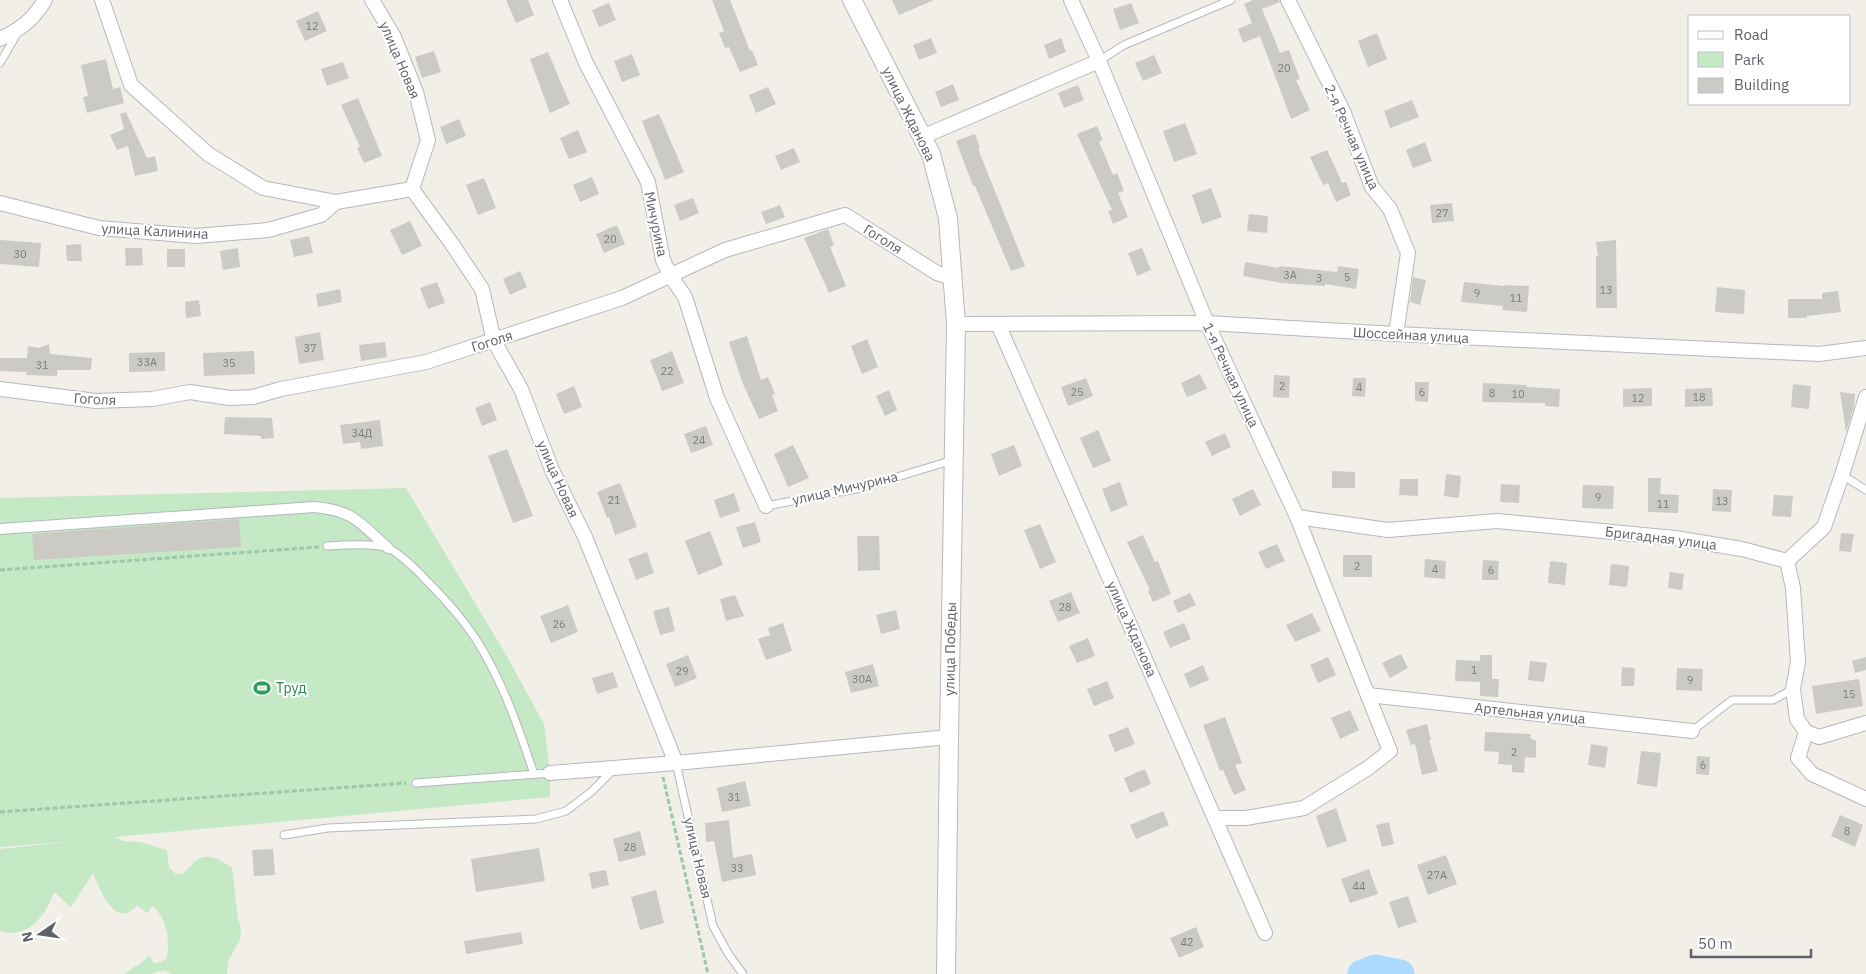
<svg xmlns="http://www.w3.org/2000/svg" width="1866" height="974" font-family="'IBM Plex Sans',sans-serif">
	<rect width="100%" height="100%" fill="#f1efe8"/>
	<path fill="#c5e8c5" d="M406,488L505,653L544,724L550,773V797L114,837L123,841L140,842L167,850L169,868L176,874H182C187,870 192,864 197,860C209,852 222,861 232,868L238,919L241,928L240,940L228,961L227,974H171L164,970L151,974H125C133,966 142,965 149,955L154,963L161,962L167,958C170,940 167,917 152,906L147,913L137,905C116,931 100,890 93,873L71,907L54,892C46,915 28,940 0,931V849L73,841L0,847V498Z"/>
	<g fill="none" stroke-linecap="round" stroke-linejoin="round">
		<path stroke="#aadaff" stroke-width="29" d="M1362,974L1375,969L1400,974"/>
	</g>
	<g fill="#cccac5">
		<path d="M506,0H528L534,15L516,23Z"/>
		<path d="M712,0H730L750,51L752,50L758,65L740,72L729,47L725,48L719,33L724,31Z"/>
		<path d="M892,0H934L899,15Z"/>
		<path d="M1253,0H1279L1280,2L1262,9L1280,53L1289,50L1300,79L1296,80L1310,110L1291,119L1260,36L1243,43L1238,29L1252,23L1244,4Z"/>
		<path d="M609,3L616,20L599,27L592,10Z"/>
		<path d="M1131,3L1139,23L1120,30L1113,9Z"/>
		<path d="M318,11L327,31L305,41L296,21Z"/>
		<path d="M1377,33L1387,59L1368,67L1358,41Z"/>
		<path d="M931,38L937,53L919,60L913,45Z"/>
		<path d="M1061,38L1066,52L1049,59L1044,45Z"/>
		<path d="M434,51L441,72L422,78L415,57Z"/>
		<path d="M548,52L570,104L550,113L530,59Z"/>
		<path d="M632,54L640,75L622,82L614,61Z"/>
		<path d="M1154,55L1162,73L1143,81L1135,63Z"/>
		<path d="M106,59L113,89L120,87L124,103L87,113L83,97L88,96L81,65Z"/>
		<path d="M343,62L349,78L327,86L321,69Z"/>
		<path d="M953,84L959,100L941,107L935,92Z"/>
		<path d="M1078,85L1084,100L1064,108L1058,93Z"/>
		<path d="M768,87L776,104L756,113L749,95Z"/>
		<path d="M358,98L382,156L364,163L357,148L360,147L341,105Z"/>
		<path d="M1412,100L1419,117L1390,128L1384,111Z"/>
		<path d="M126,112L147,158L155,156L158,171L135,176L128,146L117,150L110,135L124,129L120,114Z"/>
		<path d="M659,114L684,172L665,180L642,121Z"/>
		<path d="M459,119L466,136L446,144L440,127Z"/>
		<path d="M1185,123L1197,154L1174,162L1163,131Z"/>
		<path d="M1097,126L1103,140L1099,142L1113,175L1117,173L1124,191L1118,193L1128,217L1113,224L1108,211L1112,210L1077,134Z"/>
		<path d="M578,130L587,152L569,159L560,138Z"/>
		<path d="M975,134L980,148L978,149L1025,266L1011,271L975,186H973L956,141Z"/>
		<path d="M1425,142L1432,161L1413,168L1406,150Z"/>
		<path d="M794,148L800,162L781,170L775,156Z"/>
		<path d="M1327,150L1342,183L1346,182L1351,195L1336,202L1328,183L1323,185L1310,157Z"/>
		<path d="M592,177L599,194L580,202L573,185Z"/>
		<path d="M484,178L496,208L478,215L466,185Z"/>
		<path d="M1211,188L1222,217L1202,224L1192,195Z"/>
		<path d="M693,198L699,213L680,221L674,205Z"/>
		<path d="M1452,203L1454,221L1432,223L1430,205Z"/>
		<path d="M780,205L785,217L766,224L761,212Z"/>
		<path d="M1249,214L1268,216L1267,233L1247,231Z"/>
		<path d="M410,221L422,246L402,255L390,230Z"/>
		<path d="M617,225L625,244L604,253L596,234Z"/>
		<path d="M828,229L834,245L830,247L846,286L829,293L804,238Z"/>
		<path d="M309,236L313,253L294,257L290,240Z"/>
		<path d="M0,240L41,243L39,267L0,264Z"/>
		<path d="M1616,240L1617,308H1596V256H1598L1596,242Z"/>
		<path d="M81,244L82,261H67L66,245Z"/>
		<path d="M125,248H142L143,265L126,266Z"/>
		<path d="M238,248L240,267L223,270L220,251Z"/>
		<path d="M1142,248L1151,270L1137,276L1128,253Z"/>
		<rect x="167" y="249" width="18" height="18"/>
		<path d="M1245,262L1279,268V266L1337,272L1338,266L1359,269L1356,289L1325,284V286L1282,283L1243,276Z"/>
		<path d="M520,271L527,287L510,295L503,279Z"/>
		<path d="M1413,277L1426,280L1420,305L1410,302Z"/>
		<path d="M437,282L445,303L428,309L420,288Z"/>
		<path d="M1464,282L1504,286V285L1529,286L1527,312L1502,310L1503,306L1461,302Z"/>
		<path d="M1717,287L1745,290L1744,314L1715,312Z"/>
		<path d="M340,289L342,302L318,307L316,294Z"/>
		<path d="M1838,291L1841,312L1807,316V318H1788V299H1822V293Z"/>
		<path d="M199,300L201,316L186,318L185,302Z"/>
		<path d="M320,332L324,360L299,364L295,337Z"/>
		<path d="M747,336L761,380L768,377L775,394L772,395L778,411L759,419L743,384L729,342Z"/>
		<path d="M867,339L878,367L862,374L851,346Z"/>
		<path d="M385,342L387,357L361,361L359,345Z"/>
		<path d="M49,344L50,354L92,358L91,370H57V376L26,375L27,372L0,371V358H27L28,346L39,348Z"/>
		<path d="M254,351L255,374L204,376L203,353Z"/>
		<path d="M672,351L684,383L662,391L650,360Z"/>
		<path d="M165,352V371L129,372V353Z"/>
		<path d="M1200,374L1207,389L1187,397L1181,383Z"/>
		<path d="M1274,375L1290,376L1289,398L1273,397Z"/>
		<path d="M1086,378L1093,396L1068,406L1061,387Z"/>
		<path d="M1353,378H1366L1365,397L1352,396Z"/>
		<path d="M1415,382H1429L1428,402L1415,401Z"/>
		<path d="M1483,383L1527,385V387L1560,389L1559,407L1545,406V403L1482,402Z"/>
		<path d="M1793,384L1811,386L1809,409L1791,407Z"/>
		<path d="M574,386L582,407L564,414L556,394Z"/>
		<path d="M1652,388V406L1623,407V389Z"/>
		<path d="M1712,388L1713,406L1685,407V389Z"/>
		<path d="M889,390L897,410L885,416L876,396Z"/>
		<path d="M1840,392L1855,394L1854,407L1846,432Z"/>
		<path d="M490,402L497,420L482,426L475,408Z"/>
		<path d="M225,417L272,418L274,438L261,439V436L224,434Z"/>
		<path d="M380,420L383,446L361,449L360,442L343,444L340,425Z"/>
		<path d="M706,426L713,445L691,453L684,434Z"/>
		<path d="M1098,430L1111,461L1093,468L1080,438Z"/>
		<path d="M1225,433L1231,447L1212,456L1205,442Z"/>
		<path d="M793,445L809,478L788,487L774,454Z"/>
		<path d="M1014,445L1022,466L999,476L991,454Z"/>
		<path d="M507,449L533,516L513,523L488,456Z"/>
		<path d="M1332,471L1355,472V488H1332Z"/>
		<path d="M1446,474L1461,476L1459,498L1444,496Z"/>
		<path d="M1648,478H1661L1660,494L1679,495L1678,513L1648,512Z"/>
		<path d="M1400,479H1418V496L1399,495Z"/>
		<path d="M1120,482L1128,505L1111,512L1102,489Z"/>
		<path d="M620,483L637,527L615,535L609,517L607,518L597,492Z"/>
		<path d="M1501,484L1520,485L1519,503L1500,502Z"/>
		<path d="M1583,485L1614,486L1613,509L1582,508Z"/>
		<path d="M1253,489L1261,505L1240,516L1232,499Z"/>
		<path d="M1713,489L1732,490L1731,512L1712,511Z"/>
		<path d="M734,493L740,511L720,518L714,500Z"/>
		<path d="M1774,495L1793,496L1791,517L1772,516Z"/>
		<path d="M239,519L241,547L34,560L32,534Z"/>
		<path d="M755,522L761,542L743,548L736,527Z"/>
		<path d="M1040,524L1056,562L1040,569L1024,530Z"/>
		<path d="M710,531L723,565L698,575L685,541Z"/>
		<path d="M1841,533L1854,534L1851,552L1839,551Z"/>
		<path d="M1143,535L1155,562L1158,561L1171,594L1153,602L1148,591L1150,590L1127,542Z"/>
		<path d="M857,536H879L880,570L858,571Z"/>
		<path d="M1277,544L1285,561L1266,569L1258,552Z"/>
		<path d="M647,552L654,573L636,580L628,559Z"/>
		<rect x="1343" y="555" width="29" height="22"/>
		<path d="M1425,559L1446,561L1445,579L1424,577Z"/>
		<path d="M1483,560L1499,561L1498,580H1482Z"/>
		<path d="M1550,561L1567,563L1565,585L1548,583Z"/>
		<path d="M1611,564L1629,566L1627,587L1609,585Z"/>
		<path d="M1670,572L1684,574L1682,590L1668,588Z"/>
		<path d="M1071,592L1080,613L1058,622L1049,601Z"/>
		<path d="M1190,593L1196,605L1178,613L1173,601Z"/>
		<path d="M735,595L744,616L726,621L720,599Z"/>
		<path d="M568,605L578,632L551,643L540,616Z"/>
		<path d="M669,607L675,631L660,635L653,611Z"/>
		<path d="M896,610L900,629L881,634L876,615Z"/>
		<path d="M1312,613L1321,631L1295,642L1286,625Z"/>
		<path d="M783,623L792,651L766,660L758,639L770,635L768,628Z"/>
		<path d="M1184,623L1191,639L1170,648L1163,632Z"/>
		<path d="M1088,638L1095,656L1077,663L1069,646Z"/>
		<path d="M1401,654L1408,668L1390,678L1382,663Z"/>
		<path d="M688,655L697,678L675,687L666,664Z"/>
		<path d="M1480,655H1492V679H1499L1498,697L1480,696V682L1455,681L1456,660L1480,661Z"/>
		<path d="M1328,657L1336,675L1318,683L1310,665Z"/>
		<path d="M1866,657V670L1855,673L1852,661Z"/>
		<path d="M1530,661L1547,663L1544,682L1528,680Z"/>
		<path d="M873,664L879,686L851,693L845,672Z"/>
		<path d="M1203,665L1209,680L1190,688L1184,674Z"/>
		<path d="M1622,667L1635,668L1634,686H1621Z"/>
		<path d="M1677,668L1703,669L1702,691L1676,690Z"/>
		<path d="M613,672L618,687L597,694L592,678Z"/>
		<path d="M1859,679L1863,706L1816,714L1812,686Z"/>
		<path d="M1107,681L1114,698L1094,706L1087,689Z"/>
		<path d="M1350,710L1359,730L1340,739L1331,718Z"/>
		<path d="M1225,717L1242,763L1235,765L1246,790L1234,795L1223,770L1220,771L1203,725Z"/>
		<path d="M1427,724L1431,740H1429L1438,771L1422,775L1415,744L1411,745L1406,730Z"/>
		<path d="M1128,727L1135,744L1115,752L1108,735Z"/>
		<path d="M1485,732L1531,734L1530,738L1536,741V758L1525,757L1524,773L1512,772V765L1498,764L1499,752L1484,751Z"/>
		<path d="M1591,744L1608,747L1605,768L1588,765Z"/>
		<path d="M1641,751L1661,753L1657,787L1637,784Z"/>
		<path d="M1697,756L1710,757L1709,775L1696,774Z"/>
		<path d="M1145,769L1151,784L1130,793L1124,778Z"/>
		<path d="M745,781L751,806L722,812L717,788Z"/>
		<path d="M1336,808L1347,841L1327,848L1316,816Z"/>
		<path d="M1163,811L1169,825L1136,839L1130,825Z"/>
		<path d="M1840,815L1863,825L1855,847L1831,836Z"/>
		<path d="M729,820L733,858L752,854L756,875L722,882L714,841L706,842L705,823Z"/>
		<path d="M1389,822L1394,844L1382,847L1376,825Z"/>
		<path d="M640,831L646,855L619,862L613,839Z"/>
		<path d="M539,848L545,881L476,892L471,859Z"/>
		<path d="M273,849L275,875L254,876L252,850Z"/>
		<path d="M1446,855L1457,884L1428,895L1417,865Z"/>
		<path d="M1369,869L1378,894L1350,903L1341,879Z"/>
		<path d="M606,870L609,885L592,889L589,873Z"/>
		<path d="M656,890L664,923L640,930L631,897Z"/>
		<path d="M1408,896L1417,922L1398,928L1389,902Z"/>
		<path d="M1196,927L1204,947L1179,958L1170,938Z"/>
		<path d="M521,932L523,944L466,954L464,941Z"/>
	</g>
	<g fill="none" stroke-linecap="round" stroke-linejoin="round">
		<g stroke="#b5b8bc" stroke-width="9">
			<g id="service">
				<path d="M1099,61L1124,45L1231,0"/>
				<path d="M0,63L18,32"/>
				<path d="M1842,475L1866,490"/>
				<path d="M766,506L861,488L953,460"/>
				<path d="M327,546C341,545 375,543 388,548C398,552 418,571 426,580C444,598 463,619 477,641C503,682 519,729 534,774"/>
				<path d="M1692,731L1732,700H1773L1793,689"/>
				<path d="M676,763L713,926L729,955L743,974"/>
				<path d="M416,783L550,773"/>
				<path d="M284,835L328,828L536,819L566,811L591,792L613,770"/>
			</g>
		</g>
		<g stroke="#b5b8bc" stroke-width="12">
			<path id="pedestrian" d="M0,529L314,507C353,510 360,523 388,548"/>
		</g>
		<g stroke="#b5b8bc" stroke-width="16">
			<g id="minor">
				<path d="M102,0L131,85L208,154L263,188L336,202L412,189"/>
				<path d="M372,0L394,37L416,92L428,140L412,189L452,244L482,289L494,341L521,389L552,470L585,537L676,763"/>
				<path d="M560,0L586,63L648,182L663,260L670,275L685,297L717,398L766,506"/>
				<path d="M1071,0L1099,61L1207,323L1297,517L1390,751L1368,768L1304,808L1246,818H1215"/>
				<path d="M1288,0L1343,111L1372,187L1390,209L1408,253L1396,334"/>
				<path d="M0,39C21,29 33,20 45,0"/>
				<path d="M922,137L1099,61"/>
				<path d="M0,203L99,228L196,236L268,230L321,215L336,202"/>
				<path d="M956,324L1207,323L1396,334L1819,354L1866,348"/>
				<path d="M998,324L1265,933"/>
				<path d="M0,389L96,401L152,399L190,392L230,398L253,397L281,389L426,362L622,298L725,250L845,215L937,273L953,278"/>
				<path d="M1297,517L1388,530L1497,521L1675,538L1742,549L1787,561"/>
				<path d="M1787,561L1793,588L1798,662L1793,689L1797,719L1806,732L1819,737L1866,723"/>
				<path d="M1787,561L1824,527L1842,475L1866,397"/>
				<path d="M1368,695L1692,731"/>
				<path d="M1806,732L1798,758L1812,774L1866,799"/>
				<path d="M550,773L676,763L949,737"/>
			</g>
		</g>
		<g stroke="#b5b8bc" stroke-width="20">
			<path id="tertiary" d="M852,0L931,154L948,218L956,324L949,737L946,974"/>
		</g>
		<g stroke="#9cc7a9" stroke-width="3" stroke-dasharray="5 2.5" stroke-linecap="butt">
			<path d="M0,570L319,547"/>
			<path d="M663,777L708,974"/>
			<path d="M0,812L406,783"/>
		</g>
		<use href="#service" stroke="#fff" stroke-width="7"/>
		<use href="#pedestrian" stroke="#fff" stroke-width="10"/>
		<use href="#minor" stroke="#fff" stroke-width="14"/>
		<use href="#tertiary" stroke="#fff" stroke-width="18"/>
	</g>
	<defs>
		<g id="stadium-bare" transform="scale(1.35)"><path d="M0-5a6.5 5 0 1 0 0 10a6.5 5 0 1 0 0-10ZM-3.5-1.8h7v3.6h-7Z" fill="#2e9e5b" stroke="#fff" stroke-width="2.5" paint-order="stroke"/></g>
	</defs>
	<g fill-rule="evenodd">
		<use href="#stadium-bare" x="262" y="688"/>
	</g>
	<g text-anchor="middle" dominant-baseline="central" stroke-width="4" stroke-linejoin="round" paint-order="stroke">
		<g font-size="11" fill="#7a7d7f">
			<text x="312" y="26">12</text>
			<text x="1284" y="68">20</text>
			<text x="1442" y="213">27</text>
			<text x="610" y="239">20</text>
			<text x="20" y="254">30</text>
			<text x="1290" y="275">3А</text>
			<text x="1347" y="277">5</text>
			<text x="1319" y="278">3</text>
			<text x="1606" y="290">13</text>
			<text x="1477" y="293">9</text>
			<text x="1516" y="298">11</text>
			<text x="310" y="348">37</text>
			<text x="147" y="362">33А</text>
			<text x="229" y="363">35</text>
			<text x="42" y="365">31</text>
			<text x="667" y="371">22</text>
			<text x="1282" y="386">2</text>
			<text x="1359" y="387">4</text>
			<text x="1077" y="392">25</text>
			<text x="1422" y="392">6</text>
			<text x="1492" y="393">8</text>
			<text x="1518" y="394">10</text>
			<text x="1699" y="397">18</text>
			<text x="1638" y="398">12</text>
			<text x="362" y="433">34Д</text>
			<text x="699" y="440">24</text>
			<text x="1598" y="497">9</text>
			<text x="614" y="500">21</text>
			<text x="1722" y="501">13</text>
			<text x="1663" y="504">11</text>
			<text x="1357" y="566">2</text>
			<text x="1435" y="569">4</text>
			<text x="1491" y="570">6</text>
			<text x="1065" y="607">28</text>
			<text x="559" y="624">26</text>
			<text x="1474" y="670">1</text>
			<text x="682" y="671">29</text>
			<text x="862" y="679">30А</text>
			<text x="1690" y="680">9</text>
			<text x="1849" y="694">15</text>
			<text x="1514" y="752">2</text>
			<text x="1703" y="765">6</text>
			<text x="734" y="797">31</text>
			<text x="1847" y="831">8</text>
			<text x="630" y="847">28</text>
			<text x="737" y="868">33</text>
			<text x="1437" y="875">27А</text>
			<text x="1359" y="886">44</text>
			<text x="1187" y="942">42</text>
		</g>
		<g font-size="14" fill="#5f6368" stroke="#fff">
			<text transform="translate(400 60) rotate(67)">улица Новая</text>
			<text transform="translate(909 114) rotate(64)">улица Жданова</text>
			<text transform="translate(1352 137) rotate(66)">2-я Речная улица</text>
			<text transform="translate(656 224) rotate(78)">Мичурина</text>
			<text transform="translate(155 231) rotate(3)">улица Калинина</text>
			<text transform="translate(883 239) rotate(32)">Гоголя</text>
			<text transform="translate(1411 335) rotate(3)">Шоссейная улица</text>
			<text transform="translate(492 341) rotate(-18)">Гоголя</text>
			<text transform="translate(1231 375) rotate(65)">1-я Речная улица</text>
			<text transform="translate(95 399) rotate(3)">Гоголя</text>
			<text transform="translate(558 479) rotate(66)">улица Новая</text>
			<text transform="translate(845 488) rotate(-13)">улица Мичурина</text>
			<text transform="translate(1661 538) rotate(7)">Бригадная улица</text>
			<text transform="translate(1132 629) rotate(66)">улица Жданова</text>
			<text transform="translate(950 649) rotate(-89)">улица Победы</text>
			<text transform="translate(1530 713) rotate(6)">Артельная улица</text>
			<text transform="translate(698 858) rotate(77)">улица Новая</text>
		</g>
		<g font-size="14" fill="#27864d" stroke="#fff" text-anchor="start">
			<text x="276" y="688">Труд</text>
		</g>
	</g>
	<rect x="1688" y="15" width="162" height="90" fill="#ffffff" stroke="#bfc1c3"/>
	<rect x="1698" y="31" width="25" height="8" fill="#ffffff" stroke="#bfc1c3"/>
	<text x="1734" y="40" font-size="15" fill="#5f6368">Road</text>
	<rect x="1698" y="52" width="25" height="15" fill="#c5e8c5" stroke="#bfc1c3"/>
	<text x="1734" y="65" font-size="15" fill="#5f6368">Park</text>
	<rect x="1698" y="78" width="25" height="15" fill="#cccac5" stroke="#bfc1c3"/>
	<text x="1734" y="90" font-size="15" fill="#5f6368">Building</text>
	<g transform="translate(40 934) rotate(257)" stroke="#ffffff" stroke-width="4" paint-order="stroke">
	<path d="M0-4L9 19L0 12L-9 19Z" fill="#5f6368"/>
	<text y="-8" font-size="14" font-weight="bold" text-anchor="middle" fill="#5f6368">N</text>
	</g>
	<path d="M1691 949v8h120v-8" fill="none" stroke="#5f6368" stroke-width="2.5"/>
	<text x="1698" y="949" font-size="15" fill="#5f6368" stroke="#ffffff" stroke-width="4" paint-order="stroke">50 m</text>
</svg>
